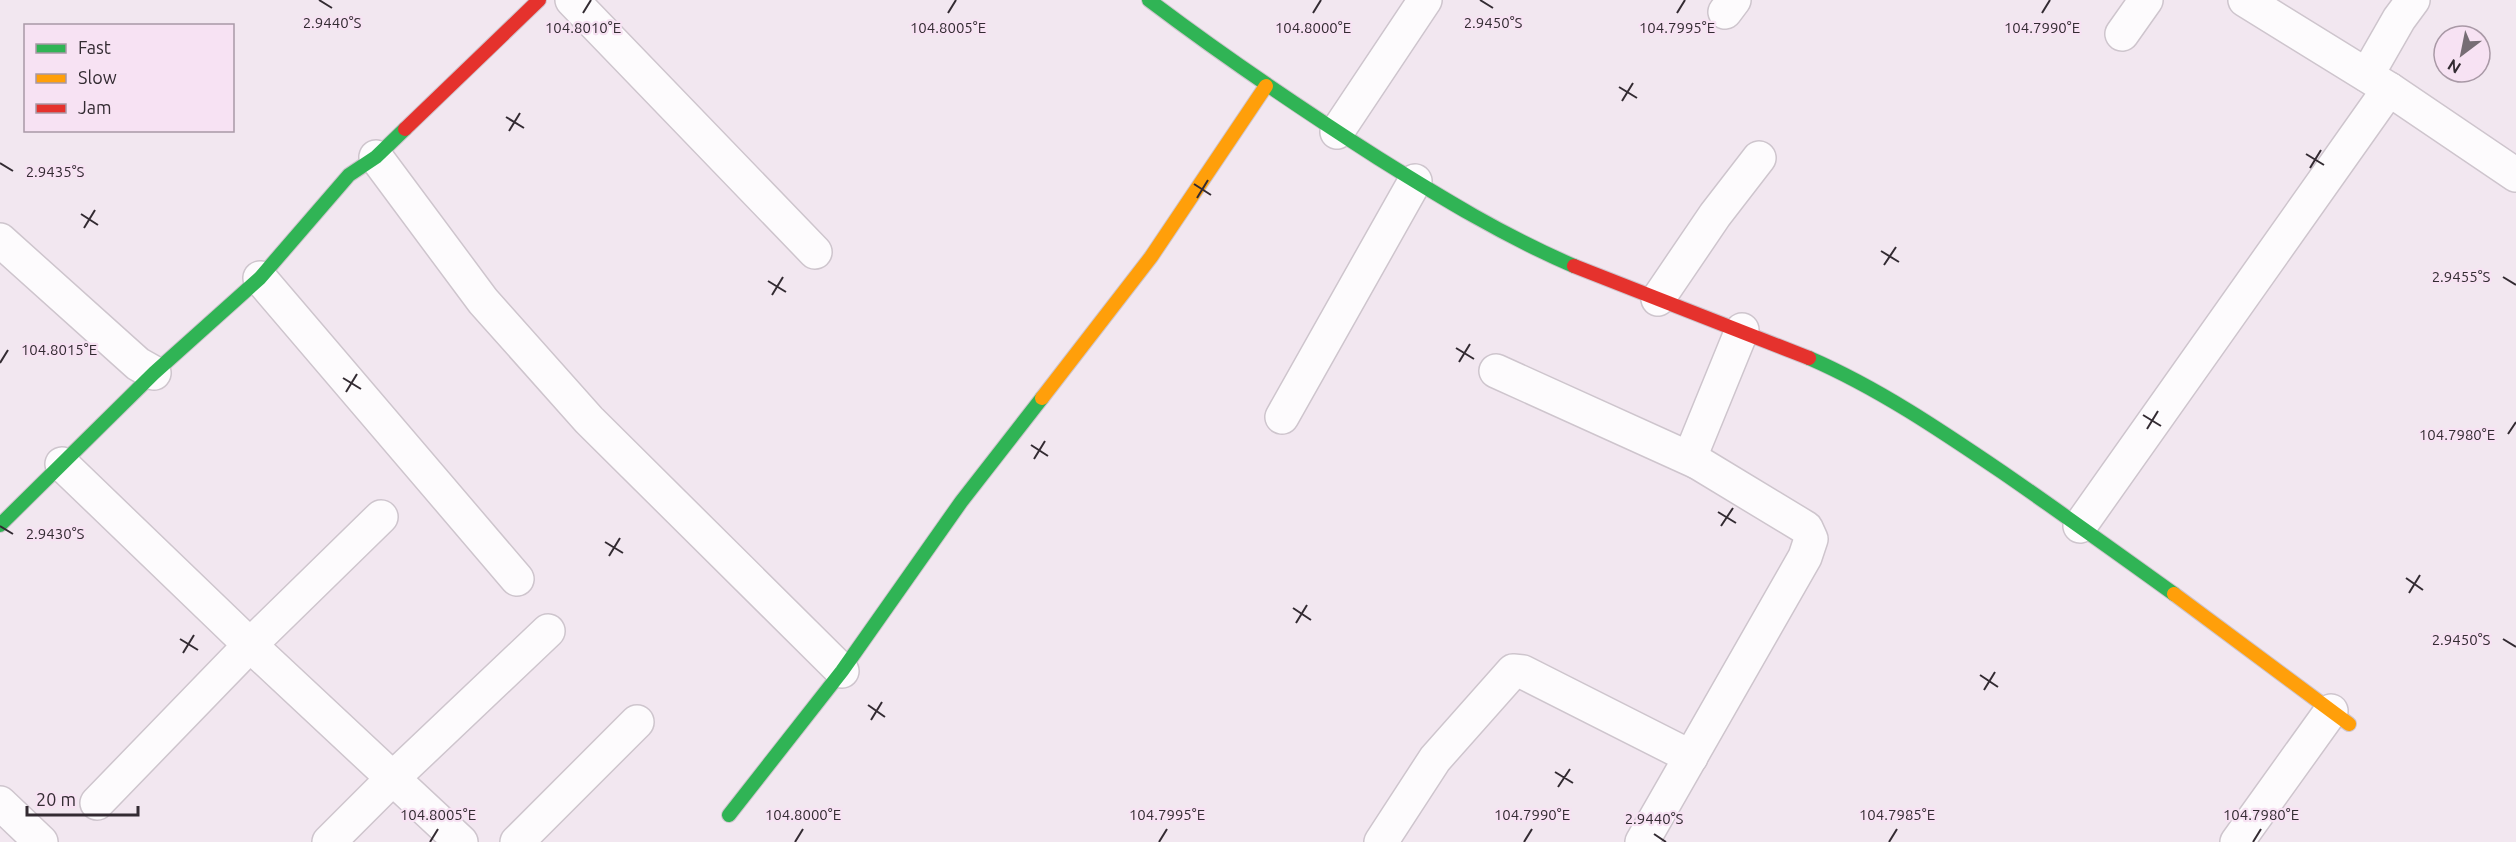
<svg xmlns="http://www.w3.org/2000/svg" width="2516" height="842" font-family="Ubuntu,sans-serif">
	<rect width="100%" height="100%" fill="#f2e7f0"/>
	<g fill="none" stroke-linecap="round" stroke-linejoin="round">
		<g stroke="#cec5cd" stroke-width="36">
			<g id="street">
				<path d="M572,0L815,252"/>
				<path d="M2245,0L2389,89L2516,175"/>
				<path d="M1725,12L1734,0"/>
				<path d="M2122,34L2146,0"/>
				<path d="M2367,75L2399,19L2413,0"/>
				<path d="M1337,132L1425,0"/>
				<path d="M376,157L483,301L589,420L842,671"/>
				<path d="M0,240L138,364L154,373"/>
				<path d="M260,278L517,579"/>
				<path d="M1658,299L1715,215L1759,158"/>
				<path d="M1496,371L1697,462"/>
				<path d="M1282,417L1415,181"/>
				<path d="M62,464L250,645L461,842"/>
				<path d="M2080,526L2389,89"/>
				<path d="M0,803L41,842"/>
				<path d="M97,803L250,645L381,517"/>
				<path d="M329,842L393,778L548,631"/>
				<path d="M517,842L637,722"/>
				<path d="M1381,842L1435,759L1513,671L1523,672L1691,757"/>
				<path d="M1642,842L1805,557L1811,539L1806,528L1697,462L1693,450L1742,330"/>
				<path d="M2237,842L2331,711"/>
			</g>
		</g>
		<g stroke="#cec5cd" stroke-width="16">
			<g id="fast">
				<path d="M1149,0C1223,56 1300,108 1378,158C1442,198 1504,236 1574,266"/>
				<path d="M1809,358C1878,388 1940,430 2002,472C2060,512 2117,553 2174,594"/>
				<path d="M0,525L154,373L260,278L349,175L376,157L405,129"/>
				<path d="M729,815L842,671L961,502L1042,398"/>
			</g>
		</g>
		<g stroke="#cec5cd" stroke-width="16">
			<g id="slow">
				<path d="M1042,398L1151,257L1266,86"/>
				<path d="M2174,594L2349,724"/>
			</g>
		</g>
		<g stroke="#cec5cd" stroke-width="16">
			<g id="jam">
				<path d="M405,129L539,0"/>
				<path d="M1574,266L1809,358"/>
			</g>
		</g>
		<use href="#street" stroke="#fdfbfd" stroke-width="33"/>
		<use href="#fast" stroke="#30b455" stroke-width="14"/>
		<use href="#slow" stroke="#ff9f0a" stroke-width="14"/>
		<use href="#jam" stroke="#e5322d" stroke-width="14"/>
	</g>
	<path fill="none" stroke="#332b32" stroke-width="2" d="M319,0L332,8M1480,0L1493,8M583,13L591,0M948,13L956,0M1313,13L1321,0M1677,13L1685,0M2042,13L2050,0M1619,87L1637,98M1622,101L1633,83M506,117L524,128M509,131L520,113M2306,154L2324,165M0,163L13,171M2310,168L2321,150M1194,184L1211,195M1197,198L1208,180M81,214L98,225M84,228L95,210M1881,251L1899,262M1884,265L1896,247M2503,277L2516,285M768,281L786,292M772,295L783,277M1456,348L1474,359M1459,362L1470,344M0,363L8,350M343,378L361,389M346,392L357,374M2143,415L2161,426M2147,429L2158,411M2508,434L2516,422M1031,445L1048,456M1034,459L1045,441M1718,512L1736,523M0,526L13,534M1721,526L1733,508M605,542L623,553M609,556L620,538M2406,578L2423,590M2409,593L2420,575M1293,608L1311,620M1296,623L1307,605M180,639L198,650M2503,639L2516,647M183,653L194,635M1980,675L1998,687M1984,690L1995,672M868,705L885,717M871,720L882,702M1555,772L1573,783M1558,787L1570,769M1654,834L1666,842M430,842L438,829M795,842L803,829M1159,842L1167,829M1524,842L1532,829M1889,842L1897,829M2253,842L2261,829"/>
	<g font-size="15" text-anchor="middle" fill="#332b32" stroke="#f7e2f3" stroke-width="4.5" stroke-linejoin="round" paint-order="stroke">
		<text x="332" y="28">2.9440°S</text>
		<text x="1493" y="28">2.9450°S</text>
		<text x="583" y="33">104.8010°E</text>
		<text x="948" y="33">104.8005°E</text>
		<text x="1313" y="33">104.8000°E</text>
		<text x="1677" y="33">104.7995°E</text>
		<text x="2042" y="33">104.7990°E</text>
		<text x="55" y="177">2.9435°S</text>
		<text x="2461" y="282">2.9455°S</text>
		<text x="59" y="355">104.8015°E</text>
		<text x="2457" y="440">104.7980°E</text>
		<text x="55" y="539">2.9430°S</text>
		<text x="2461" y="645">2.9450°S</text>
		<text x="438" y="820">104.8005°E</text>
		<text x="803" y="820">104.8000°E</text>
		<text x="1167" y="820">104.7995°E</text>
		<text x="1532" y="820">104.7990°E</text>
		<text x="1897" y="820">104.7985°E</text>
		<text x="2261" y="820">104.7980°E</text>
		<text x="1654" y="824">2.9440°S</text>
	</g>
	<rect x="24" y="24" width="210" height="108" fill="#f7e2f3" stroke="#a999a6" stroke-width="1.5"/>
	<rect x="36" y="44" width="30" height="9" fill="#30b455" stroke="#a999a6" stroke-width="1.5"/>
	<text x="78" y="54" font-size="18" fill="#332b32">Fast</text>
	<rect x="36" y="74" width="30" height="9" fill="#ff9f0a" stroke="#a999a6" stroke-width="1.5"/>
	<text x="78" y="84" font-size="18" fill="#332b32">Slow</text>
	<rect x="36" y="104" width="30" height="9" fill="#e5322d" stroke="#a999a6" stroke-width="1.5"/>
	<text x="78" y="114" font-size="18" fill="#332b32">Jam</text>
	<g transform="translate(2462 54) rotate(212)"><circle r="28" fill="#f7e2f3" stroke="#a999a6" stroke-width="1.5"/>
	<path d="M0-4.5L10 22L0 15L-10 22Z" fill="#766d74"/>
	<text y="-9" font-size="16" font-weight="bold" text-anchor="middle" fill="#332b32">N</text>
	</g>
	<path d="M27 806v9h111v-9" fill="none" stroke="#332b32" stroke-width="3"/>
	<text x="36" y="806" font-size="18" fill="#332b32" stroke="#f7e2f3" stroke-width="4.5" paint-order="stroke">20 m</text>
</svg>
